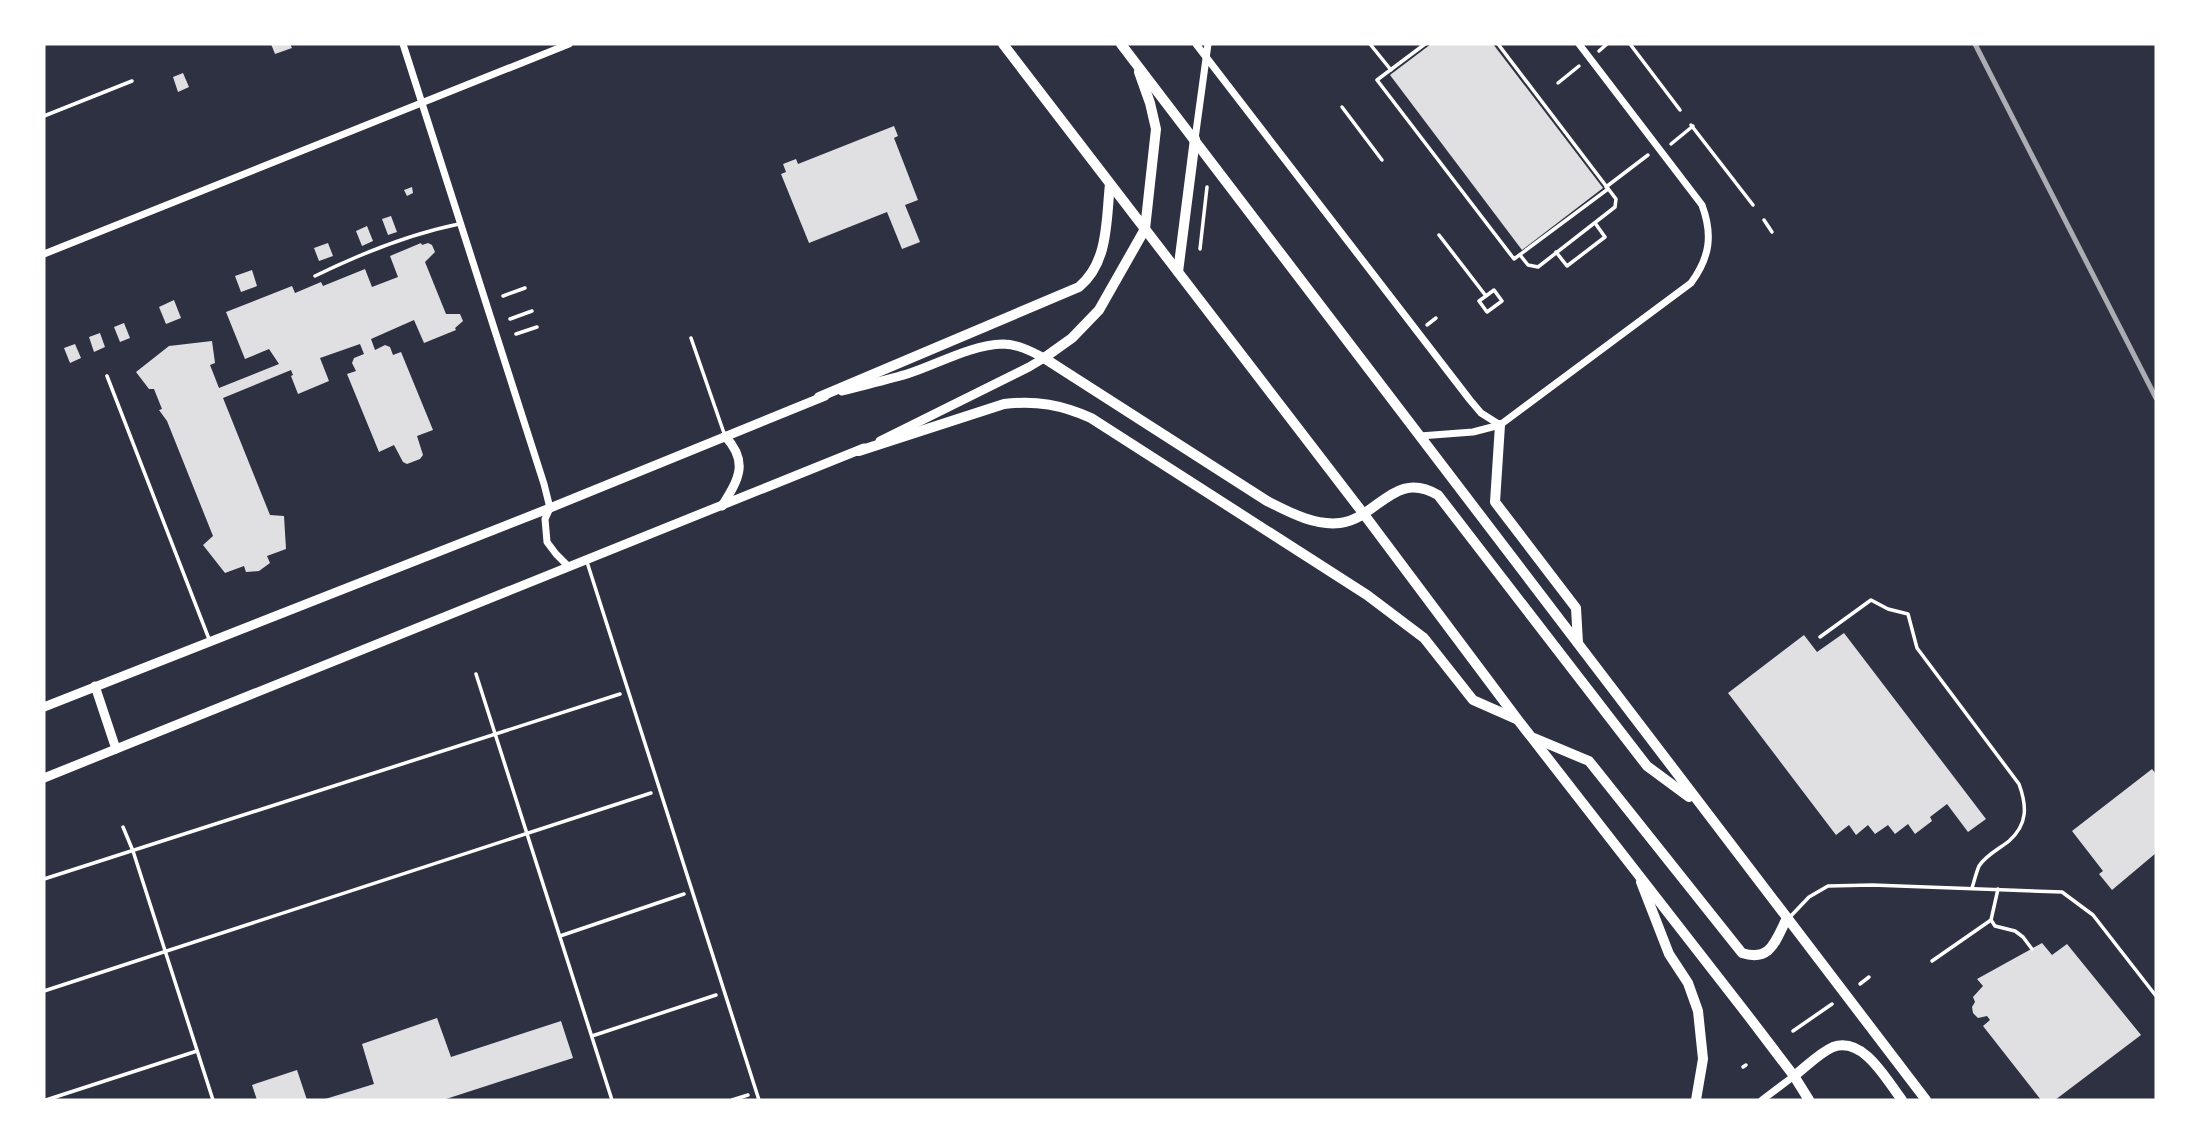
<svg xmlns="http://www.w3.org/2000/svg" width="2200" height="1144" font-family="Overpass,sans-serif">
	<rect width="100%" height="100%" fill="#2d3142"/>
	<g fill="#e0e0e3">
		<path d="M271,44H290L292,48L275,54Z"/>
		<path d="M1431,44H1493L1603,188L1522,250L1390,75Z"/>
		<path d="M183,73L189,87L178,92L173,77Z"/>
		<path d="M894,126L898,136L894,138L918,200L905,205L920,242L902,249L887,212L809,243L781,174L786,172L783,164L796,159L798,164Z"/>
		<path d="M412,187L413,193L407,196L404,190Z"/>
		<path d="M391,216L397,232L388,235L382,219Z"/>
		<path d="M367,226L373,241L362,246L356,231Z"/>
		<path d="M328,243L333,256L319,261L314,248Z"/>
		<path d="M421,243L422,245L428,243L432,245L435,252L425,262L446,314H460L463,321L455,328L456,330L424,343L414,320L371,339L375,350L385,345L390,347L393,355L401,352L433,430L417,436L423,455L420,459L407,464L403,462L394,445L379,452L347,374L356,371L352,363L354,358L364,354L360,344L320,358L329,381L298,394L291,376L293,375L291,370L223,398L270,515L284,516L286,549L267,556L270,563L259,571L246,572L244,566L225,573L203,545L213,536L167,421L159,410L162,409L154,389H149L136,372L169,346L212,341L215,363L210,365L219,388L279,364L269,349L245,359L226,312L292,286L295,293L321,282L323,286L365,269L372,287L398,277L390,256Z"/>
		<path d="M252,270L257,286L241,292L235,276Z"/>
		<path d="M174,300L181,318L166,324L159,307Z"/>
		<path d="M124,323L130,338L120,342L114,327Z"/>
		<path d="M100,333L105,347L94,352L89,337Z"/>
		<path d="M75,344L81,358L70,363L64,348Z"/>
		<path d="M1844,633L1986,819L1968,832L1947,804L1930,817L1932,821L1915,834L1908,824L1895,834L1888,825L1875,834L1868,825L1856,835L1849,825L1836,835L1728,693L1804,635L1817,652Z"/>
		<path d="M2152,769L2156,774V853L2112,890L2099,874L2103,871L2072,831Z"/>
		<path d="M2042,943L2052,955L2067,944L2141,1035L2055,1100H2041L1983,1026L1990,1020L1987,1016L1978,1018L1973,1013L1972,1007L1975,1002L1973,997L1983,986L1977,979Z"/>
		<path d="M437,1018L451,1057L561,1021L573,1058L443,1100H322L374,1084L362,1044Z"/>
		<path d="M297,1070L307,1100H257L252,1085Z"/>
	</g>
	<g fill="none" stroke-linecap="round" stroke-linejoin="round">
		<g stroke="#fff" stroke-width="3.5">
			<path d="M1370,44L1391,70"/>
			<path d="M1425,44L1377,80L1514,259L1608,189"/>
			<path d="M1498,44L1616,199L1615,207L1538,267L1528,265L1520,255"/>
			<path d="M1630,44L1680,110"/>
			<path d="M1599,51L1607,44"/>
			<path d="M1558,83L1579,66"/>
			<path d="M1342,107L1382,160"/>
			<path d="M1691,125L1753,205"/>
			<path d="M1671,144L1693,126"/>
			<path d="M1606,187L1648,155"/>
			<path d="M1764,220L1772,232"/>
			<path d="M1439,235L1486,296L1479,301L1487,312L1502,301L1494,290L1486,296"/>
			<path d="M1200,249L1207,187"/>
			<path d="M1556,252L1567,266L1605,237L1595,223"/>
			<path d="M503,296L525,288"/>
			<path d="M510,319L532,311"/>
			<path d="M1427,325L1436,318"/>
			<path d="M516,334L537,327"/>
			<path d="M476,674L612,1100"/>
			<path d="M123,827L133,851L213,1100"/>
			<path d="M44,879L620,694"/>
			<path d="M560,936L684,894"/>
			<path d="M1860,984L1869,977"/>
			<path d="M44,991L651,793"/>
			<path d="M1793,1031L1832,1004"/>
			<path d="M592,1036L716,995"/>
			<path d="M1743,1067L1746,1065"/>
			<path d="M46,1100L197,1051"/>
			<path d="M732,1100L748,1095"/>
		</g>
		<g stroke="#fff" stroke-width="3.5">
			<path d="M44,116L132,81"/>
			<path d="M315,276C360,254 410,234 459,224"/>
			<path d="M691,338L725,436"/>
			<path d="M107,376L209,639"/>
			<path d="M587,562L759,1100"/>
			<path d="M1820,637L1871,600L1888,609L1908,614L1917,648L2019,784C2027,806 2028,824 2009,841C1999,849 1986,855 1979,866C1976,873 1974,882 1972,888"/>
			<path d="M1788,919L1809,897L1828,886L1872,885L2062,892L2093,915L2156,996"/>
			<path d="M1991,920L1995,926L2015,931L2023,937L2032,949"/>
			<path d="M1932,961L1991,920L1998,889"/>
		</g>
		<g stroke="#fff" stroke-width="7">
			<path d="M403,44L544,484L550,508L545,519L547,542L556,554L569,567"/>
			<path d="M1196,44L1470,400L1481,413L1500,425"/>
			<path d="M1195,139L1208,44"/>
			<path d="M44,254L569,44"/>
			<path d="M1420,436L1473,432L1500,425L1691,283C1710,257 1713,235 1702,205L1579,44"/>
			<path d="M1762,1100L1794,1076"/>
		</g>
		<g stroke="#fff" stroke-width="9">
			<path d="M842,391C864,385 888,380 910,373C940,363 971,345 1003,344C1017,344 1031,351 1044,358L1029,367L880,441"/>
			<path d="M722,506C739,479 749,462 725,436"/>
			<path d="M95,686L116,749"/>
			<path d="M44,707L550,508L825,396"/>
			<path d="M44,778L864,448"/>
		</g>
		<g stroke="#fff" stroke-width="10">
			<path d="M1003,44L1363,513L1518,720L1746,1013L1794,1076L1809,1100"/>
			<path d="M1121,44C1392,394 1655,750 1926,1100"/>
			<path d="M1139,72L1150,103L1156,129L1145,229L1099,310L1072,338L1044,358L1267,501C1289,512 1314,526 1340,523C1378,518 1394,469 1438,495L1647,766L1689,797"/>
			<path d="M1178,272L1195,139"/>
			<path d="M819,397L1079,287C1109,262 1106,220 1110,184"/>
			<path d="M1500,425L1495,502L1576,608L1578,643"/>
			<path d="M859,451L1004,404C1036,400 1062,405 1091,418L1367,595L1424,638L1473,700L1516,719"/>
			<path d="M1534,738L1589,761L1742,953C1770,962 1775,942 1786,920"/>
			<path d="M1641,882L1669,954L1688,983L1698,1011L1703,1059L1696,1100"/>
			<path d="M1794,1076C1806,1067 1819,1053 1833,1047C1864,1036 1887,1081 1902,1100"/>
		</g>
		<path stroke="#abadb3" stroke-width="5" d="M1975,44L2156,398"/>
	</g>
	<rect width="2200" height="1144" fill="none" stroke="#ffffff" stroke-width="91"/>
</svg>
